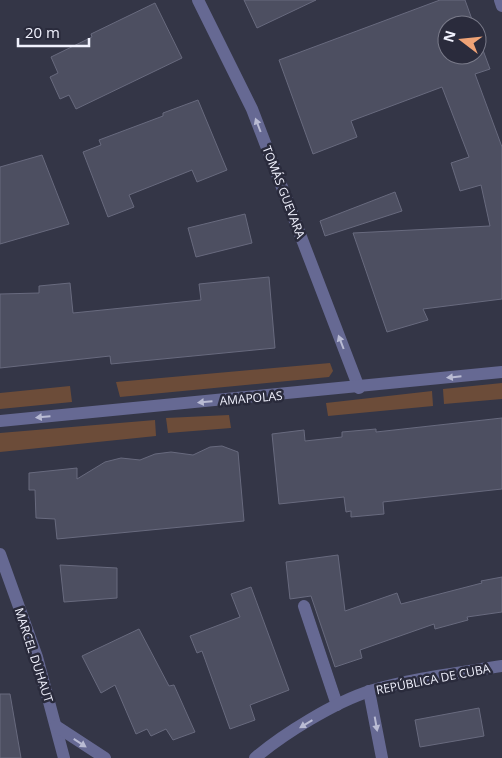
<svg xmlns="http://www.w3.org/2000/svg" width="502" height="758" font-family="'Open Sans',sans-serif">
	<rect width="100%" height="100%" fill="#343647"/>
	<g fill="#6c4c39">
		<path d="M330,363L333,371L329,377L120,397L116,382Z"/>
		<path d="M502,383V399L444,404L443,389Z"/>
		<path d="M70,386L72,402L0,409V393Z"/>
		<path d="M432,391L433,406L328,416L326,403Z"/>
		<path d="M229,415L231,428L168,433L166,418Z"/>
		<path d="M155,420L156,436L0,452V433Z"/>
	</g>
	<g fill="#4d4f61" stroke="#686a7e">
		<path d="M244,0H316L257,28Z"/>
		<path d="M440,0H465L474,25H447V55H477V34L490,69L475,74L502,147V299L423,309L428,320L387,332L353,233L490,226L481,185L460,191L451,163L469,157L442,87L351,121L357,137L313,154L279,60Z"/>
		<path d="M155,3L182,58L76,109L69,95L60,99L50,77L58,73L51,57L92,37L91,34Z"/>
		<path d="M198,100L227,170L197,182L192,170L129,195L134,207L108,217L83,152L101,145L99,140L163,116V113Z"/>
		<path d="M42,155L69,224L0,244V167Z"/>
		<path d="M395,192L402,211L325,236L320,221Z"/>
		<path d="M245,214L252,243L196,257L188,228Z"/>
		<path d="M269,277L275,348L111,364L110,356L0,368V294L39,293V286L70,283L73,313L201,300L199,284Z"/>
		<path d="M502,418V489L383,502L384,514L351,517V511L346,512L344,497L279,504L272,434L304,430L305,441L342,437V432L376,429V432Z"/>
		<path d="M222,446L238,452L244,521L57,539L55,519L36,518L35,490H29V473L77,468V479L105,462L121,458L140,460L155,454L171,452L193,455L210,447Z"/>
		<path d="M338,555L345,611L397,593L401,604L482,583L481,581L502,577V612L467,617L468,620L435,629L434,624L360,650L362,658L335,667L311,596L290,599L286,562Z"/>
		<path d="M60,565L117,568V598L64,602Z"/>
		<path d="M251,587L289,690L250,705L255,720L230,729L202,651L197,653L190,636L240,617L231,594Z"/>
		<path d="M139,629L169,686L174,685L195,732L173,740L166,729L151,736L147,729L136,734L115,685L101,693L82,656Z"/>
		<path d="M0,694H10L21,758H0Z"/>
		<path d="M479,708L484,736L420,747L415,720Z"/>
	</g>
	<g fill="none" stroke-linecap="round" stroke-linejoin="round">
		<g stroke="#666993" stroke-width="12">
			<path d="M198,0L252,109L359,388"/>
			<path d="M500,0L502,6"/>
			<path d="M0,421L502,372"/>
			<path d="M0,554L37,657L64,758"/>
			<path d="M304,606L337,705"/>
			<path d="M369,691L382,758"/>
			<path d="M56,726L105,758"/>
			<path d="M255,758C283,734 335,702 370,691C413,678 458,673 502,666"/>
		</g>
	</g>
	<defs><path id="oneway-solid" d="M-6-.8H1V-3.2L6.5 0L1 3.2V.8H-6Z" transform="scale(1.25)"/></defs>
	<g fill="#b9bbd3">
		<use href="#oneway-solid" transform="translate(258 125) rotate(-111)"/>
		<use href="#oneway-solid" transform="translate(341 342) rotate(-111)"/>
		<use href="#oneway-solid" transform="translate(454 377) rotate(174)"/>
		<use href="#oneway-solid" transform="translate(205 402) rotate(175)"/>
		<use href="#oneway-solid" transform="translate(43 417) rotate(175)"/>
		<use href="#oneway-solid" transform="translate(306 724) rotate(149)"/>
		<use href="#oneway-solid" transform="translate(376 724) rotate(80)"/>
		<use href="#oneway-solid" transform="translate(80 743) rotate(33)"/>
	</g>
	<g text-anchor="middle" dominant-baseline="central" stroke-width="5" stroke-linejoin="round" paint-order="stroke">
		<g font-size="12" fill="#f0f1fd" stroke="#2a2b3c">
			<text transform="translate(284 192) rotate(69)">TOMÁS GUEVARA</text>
			<text transform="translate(251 398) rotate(-5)">AMAPOLAS</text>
			<text transform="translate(34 655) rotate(72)">MARCEL DUHAUT</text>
			<text transform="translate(433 679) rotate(-11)">REPÚBLICA DE CUBA</text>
		</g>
	</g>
	<g transform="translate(462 40) rotate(286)"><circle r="24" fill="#2a2b3c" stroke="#797a89"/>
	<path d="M0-4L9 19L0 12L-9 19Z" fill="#efa376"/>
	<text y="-8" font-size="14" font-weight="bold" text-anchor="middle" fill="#f0f1fd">N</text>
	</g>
	<path d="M18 38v8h71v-8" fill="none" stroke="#f0f1fd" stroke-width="2.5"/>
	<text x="25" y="38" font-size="15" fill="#f0f1fd" stroke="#2a2b3c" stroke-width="4" paint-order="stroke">20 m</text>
</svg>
